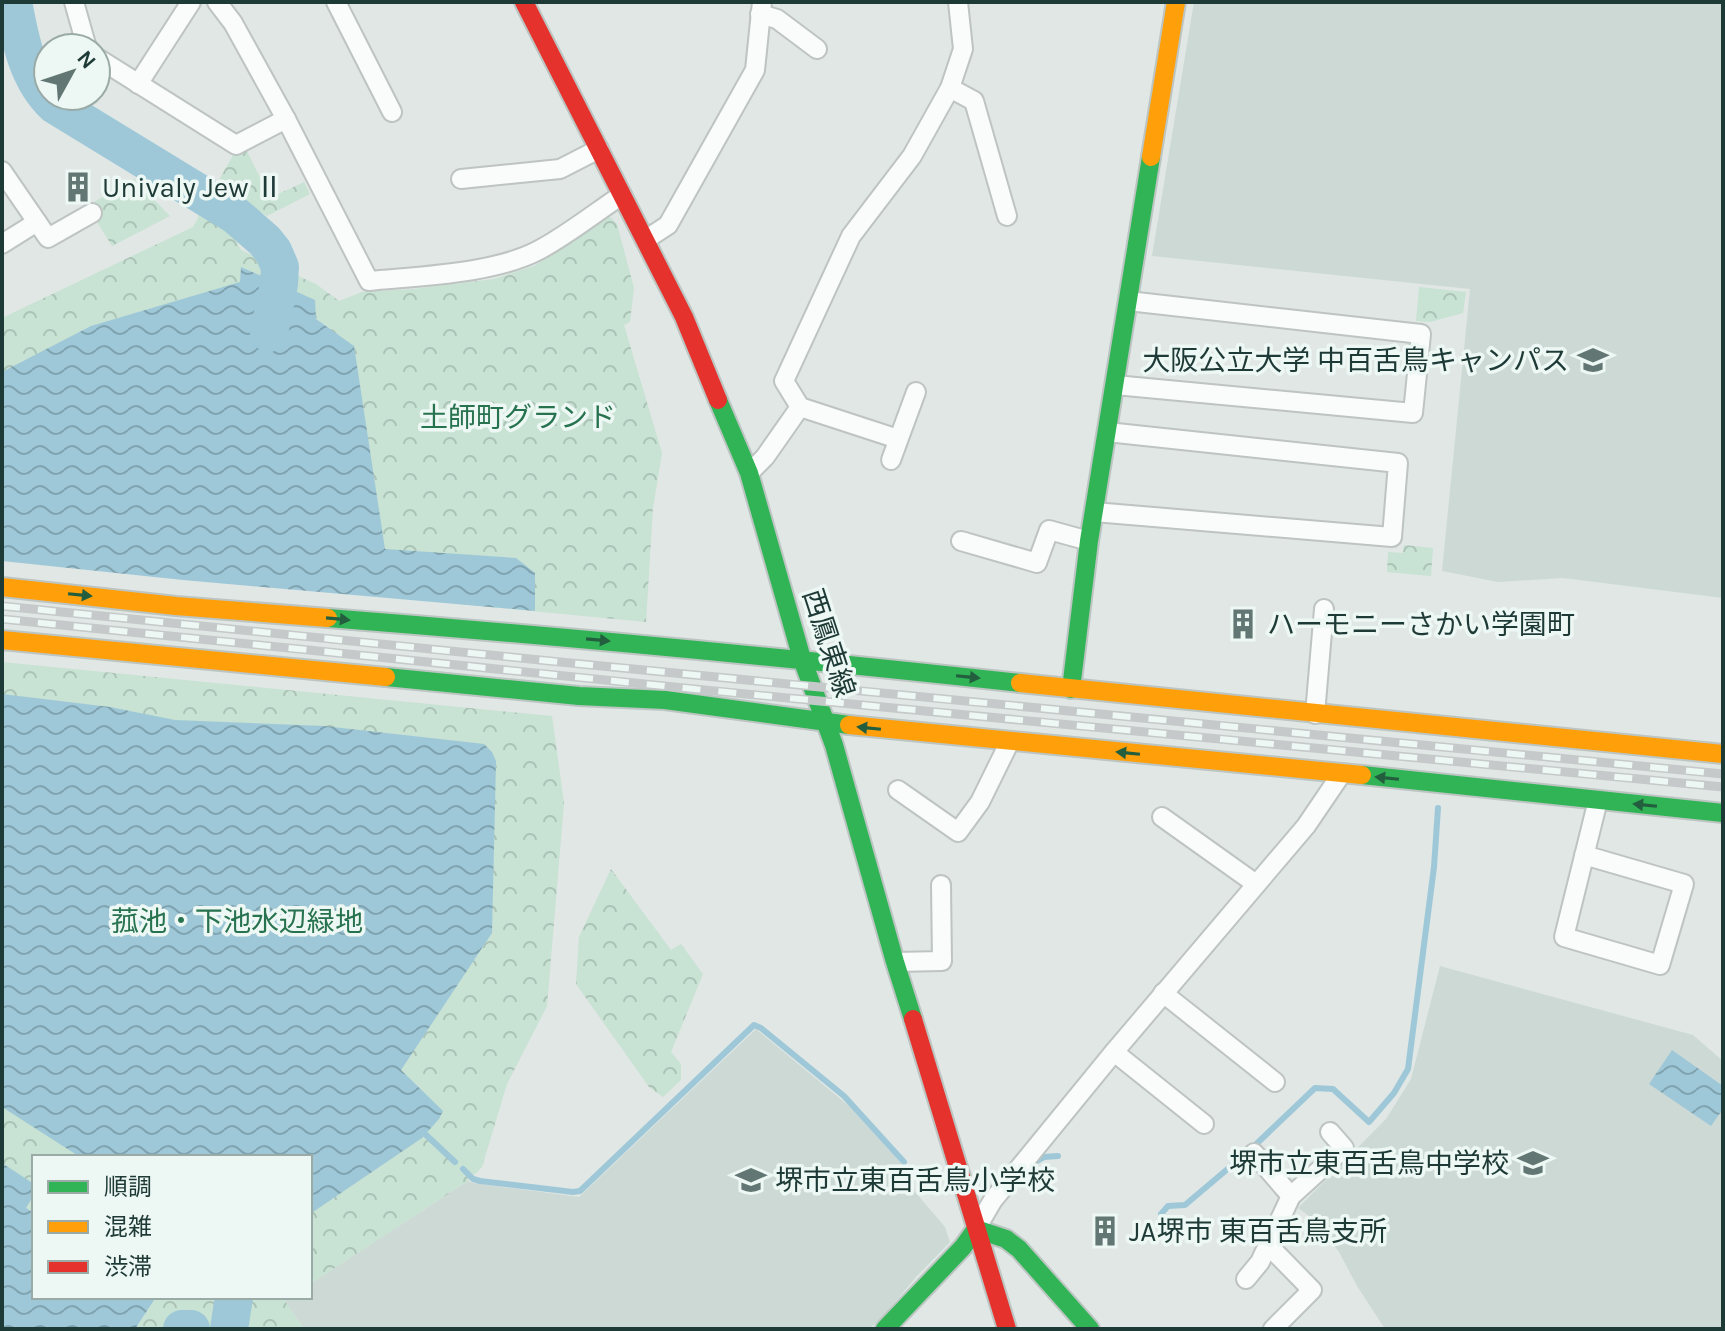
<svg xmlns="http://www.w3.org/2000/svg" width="1725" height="1331" font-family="Karla,'Noto Sans JP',sans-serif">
	<defs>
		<pattern id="forest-crowns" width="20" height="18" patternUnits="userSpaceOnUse" patternTransform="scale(2)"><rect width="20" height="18" fill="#c8e2d3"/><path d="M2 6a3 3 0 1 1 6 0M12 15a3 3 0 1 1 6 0" fill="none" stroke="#abc3b6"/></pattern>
		<pattern id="water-waves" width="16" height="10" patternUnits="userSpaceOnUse" patternTransform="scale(2)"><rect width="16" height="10" fill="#9ec8d8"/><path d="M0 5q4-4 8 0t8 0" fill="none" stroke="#80a3b0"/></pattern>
	</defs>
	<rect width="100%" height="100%" fill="#e0e7e5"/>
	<g fill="#cdd9d5">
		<path d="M1194,2H1723V598L1563,578L1498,582L1442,571L1470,289L1152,256Z"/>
		<path d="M1440,966L1693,1035L1723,1061V1329H1386L1383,1326L1357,1286L1339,1252L1316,1221L1298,1208L1386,1119L1411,1079Z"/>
		<path d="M756,1029L849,1106L905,1168L904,1179L945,1227L950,1242L916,1277L882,1318L869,1329H304L285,1301L290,1297H310V1284L468,1181L473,1183L579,1197Z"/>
	</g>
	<g fill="url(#forest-crowns)">
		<path d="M246,149L270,198L304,182L310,194L267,216L216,185L235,152L238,154Z"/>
		<path d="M134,179L170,216L112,246L87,206Z"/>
		<path d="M199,209L234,236L241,250L316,284L339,301L362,292L413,289L494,279L534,266L609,216L617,224L634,288L630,322L624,325L662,453L653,508L646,622L2,560V318L193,227L198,218Z"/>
		<path d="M1419,287L1466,292L1463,313L1430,322L1416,321Z"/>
		<path d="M1404,545L1433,548L1431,576L1387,572L1388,552L1403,553Z"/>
		<path d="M2,662L552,716L564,803L547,1006L507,1084L482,1167L468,1181L310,1284V1157H34V1297H290L285,1301L304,1329H237V1322L232,1329H2Z"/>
		<path d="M611,869L671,950L681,944L703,974L671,1052L681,1064V1080L663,1097L649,1087L576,984L579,937Z"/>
	</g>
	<g fill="url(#water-waves)">
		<path d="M241,267L315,300L316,319L354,346L385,549L516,558L535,573V611L183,580L2,561V372L91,326L240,282Z"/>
		<path d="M2,694L110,707L175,720L324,726L484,744L492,752L496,761L492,933L401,1070L443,1111L439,1119L422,1138L310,1214V1157H80L2,1107Z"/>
		<path d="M1672,1050L1723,1086V1109L1711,1126L1649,1084Z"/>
		<path d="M2,1163L34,1184V1195L26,1208L34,1213V1297H156L135,1329H2Z"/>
	</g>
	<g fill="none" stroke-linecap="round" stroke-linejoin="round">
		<g stroke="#9ec8d8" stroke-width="6">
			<path d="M425,1134L455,1162"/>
			<path d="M1031,1164L1044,1157L1058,1156"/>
			<path d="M463,1169L473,1179L480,1181L573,1192L580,1191L754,1025L761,1028L844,1096L904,1162"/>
			<path d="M1161,1214L1168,1206L1185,1205L1250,1150L1315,1088L1333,1089L1369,1122L1394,1093L1408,1069L1434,867L1438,808"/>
		</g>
		<g stroke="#9ec8d8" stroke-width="38">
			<path d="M13,2C20,39 27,79 55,105L235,215L265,241L273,251L280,267L279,284L269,333"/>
			<path d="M182,1329H191"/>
			<path d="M229,1329L234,1297"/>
		</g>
		<g stroke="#bdc4c2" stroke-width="22">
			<g id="street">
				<path d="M74,2L87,48"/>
				<path d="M217,2L233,23L286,119L369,281C420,276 494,274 539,250C566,236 596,212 622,195"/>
				<path d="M336,2L392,112"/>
				<path d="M760,14L777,19L817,49"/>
				<path d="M96,57L236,145L286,119"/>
				<path d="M138,84L191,2"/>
				<path d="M950,88L974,101L1007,216"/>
				<path d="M2,171L37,222L2,244"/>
				<path d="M461,179L560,169L599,149"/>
				<path d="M37,222L48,238L92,213"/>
				<path d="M645,240L668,225L755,70L762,2"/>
				<path d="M1115,385L1413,413L1421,334L1128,301"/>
				<path d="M800,407L898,439"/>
				<path d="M891,460L916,392"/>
				<path d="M749,473L765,457L800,407L784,381L851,236L912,156L950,88L963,49L958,2"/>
				<path d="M1094,512L1392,537L1398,463L1107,432"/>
				<path d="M961,541L1037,563L1049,530L1089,541"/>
				<path d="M1315,714L1324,609"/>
				<path d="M898,790L958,832L980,802L1010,741"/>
				<path d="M1162,817L1256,884"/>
				<path d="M1584,855L1684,884L1660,965L1564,937L1598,800"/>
				<path d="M895,962L942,961L941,885"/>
				<path d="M1163,993L1275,1082"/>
				<path d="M1114,1052L1204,1124"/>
				<path d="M1254,1153L1291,1196"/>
				<path d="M976,1229L993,1200L1114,1052L1306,826L1342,773"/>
				<path d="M1269,1246L1312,1290L1273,1329"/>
				<path d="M1246,1279L1260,1262L1291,1196L1344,1148L1330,1132"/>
			</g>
		</g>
		<g stroke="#bcc5c2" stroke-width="22">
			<g id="fast">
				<path d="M718,400L749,473L802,659L834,745L895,962L913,1019"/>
				<path d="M328,618C559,636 790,658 1020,683"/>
				<path d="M386,677L579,696L665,700L849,725"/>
				<path d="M1071,689L1089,541L1151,157"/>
				<path d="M1362,775L1723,813"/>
				<path d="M885,1329L963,1247L976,1229L1006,1239L1019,1249L1090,1329"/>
			</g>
		</g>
		<g stroke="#bcc5c2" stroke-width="22">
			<g id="slow">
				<path d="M1151,157L1176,2"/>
				<path d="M2,587L176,606L328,618"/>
				<path d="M2,640L386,677"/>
				<path d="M1020,683L1723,754"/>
				<path d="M849,725L1362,775"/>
			</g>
		</g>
		<g stroke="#bcc5c2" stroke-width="22">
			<g id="jam">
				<path d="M524,2L684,317L718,400"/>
				<path d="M913,1019L1007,1329"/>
			</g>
		</g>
		<use href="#street" stroke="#fafbfb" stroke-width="18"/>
		<use href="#fast" stroke="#30b455" stroke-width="18"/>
		<use href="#slow" stroke="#ff9f0a" stroke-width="18"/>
		<use href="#jam" stroke="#e5322d" stroke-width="18"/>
		<g stroke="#c5c9c9" stroke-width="9">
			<g id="rail">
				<path d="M2,606L550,661L1723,774"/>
				<path d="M2,619L694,689L1723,787"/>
			</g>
		</g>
		<use href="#rail" stroke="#edf7f3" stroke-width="6" stroke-dasharray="18" stroke-linecap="butt"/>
	</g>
	<defs><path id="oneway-solid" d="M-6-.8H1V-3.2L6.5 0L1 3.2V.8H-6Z" transform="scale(2)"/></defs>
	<g fill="#235f3f">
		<use href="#oneway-solid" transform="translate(80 595) rotate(6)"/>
		<use href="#oneway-solid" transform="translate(338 619) rotate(5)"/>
		<use href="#oneway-solid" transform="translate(598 640) rotate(5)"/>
		<use href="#oneway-solid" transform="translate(968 677) rotate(6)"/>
		<use href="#oneway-solid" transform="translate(869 728) rotate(-174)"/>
		<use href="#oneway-solid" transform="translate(1128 753) rotate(-174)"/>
		<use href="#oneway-solid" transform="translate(1387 778) rotate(-174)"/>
		<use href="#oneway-solid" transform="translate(1645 805) rotate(-174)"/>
	</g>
	<defs>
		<g id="building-bare" transform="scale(2.4)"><path d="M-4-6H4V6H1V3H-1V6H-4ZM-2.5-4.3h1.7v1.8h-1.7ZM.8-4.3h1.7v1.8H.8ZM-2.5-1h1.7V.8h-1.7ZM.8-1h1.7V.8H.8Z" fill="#627773" stroke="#edf7f3" stroke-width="2.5" paint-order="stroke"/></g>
		<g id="university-bare" transform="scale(2.4)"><path d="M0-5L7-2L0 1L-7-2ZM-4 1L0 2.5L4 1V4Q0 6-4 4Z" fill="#627773" stroke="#edf7f3" stroke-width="2.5" paint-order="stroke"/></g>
		<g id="school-bare" transform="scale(2.4)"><path d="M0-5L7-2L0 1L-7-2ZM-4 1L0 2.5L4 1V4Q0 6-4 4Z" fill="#627773" stroke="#edf7f3" stroke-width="2.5" paint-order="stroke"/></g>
	</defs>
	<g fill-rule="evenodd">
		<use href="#building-bare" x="78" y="187"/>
		<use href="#university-bare" x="1593" y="360"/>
		<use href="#building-bare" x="1243" y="624"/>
		<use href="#school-bare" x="1533" y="1163"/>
		<use href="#school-bare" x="751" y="1180"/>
		<use href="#building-bare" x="1105" y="1231"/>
	</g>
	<g text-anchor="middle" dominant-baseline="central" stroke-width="7" stroke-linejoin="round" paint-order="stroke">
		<g font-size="28" fill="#1e3a36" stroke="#edf7f3" text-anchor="start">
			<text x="102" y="187">Univaly Jew Ⅱ</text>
			<text x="1569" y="360" text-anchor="end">大阪公立大学 中百舌鳥キャンパス</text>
			<text x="1267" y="624">ハーモニーさかい学園町</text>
			<text x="1509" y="1163" text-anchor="end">堺市立東百舌鳥中学校</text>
			<text x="775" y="1180">堺市立東百舌鳥小学校</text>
			<text x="1129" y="1231">JA堺市 東百舌鳥支所</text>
		</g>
		<g font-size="28" fill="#27724f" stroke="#edf7f3">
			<text x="518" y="417">土師町グランド</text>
			<text x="237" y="921">菰池・下池水辺緑地</text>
		</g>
		<g font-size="28" fill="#1e3a36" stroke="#edf7f3">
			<text transform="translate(829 643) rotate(72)">西鳳東線</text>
		</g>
	</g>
	<rect width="1725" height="1331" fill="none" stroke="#1e3a36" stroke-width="8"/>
	<rect x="32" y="1155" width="280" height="144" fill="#edf7f3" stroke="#9aaba7" stroke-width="2"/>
	<rect x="48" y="1181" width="40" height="12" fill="#30b455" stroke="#9aaba7" stroke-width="2"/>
	<text x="104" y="1195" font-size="24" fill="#1e3a36">順調</text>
	<rect x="48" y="1221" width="40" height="12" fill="#ff9f0a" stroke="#9aaba7" stroke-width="2"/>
	<text x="104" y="1235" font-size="24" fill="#1e3a36">混雑</text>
	<rect x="48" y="1261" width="40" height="12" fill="#e5322d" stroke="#9aaba7" stroke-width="2"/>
	<text x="104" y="1275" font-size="24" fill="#1e3a36">渋滞</text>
	<g transform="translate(72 72) rotate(50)"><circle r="38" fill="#edf7f3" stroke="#9aaba7" stroke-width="2"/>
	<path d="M0-6L14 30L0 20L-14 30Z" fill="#627773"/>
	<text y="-12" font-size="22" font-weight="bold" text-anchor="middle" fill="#1e3a36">N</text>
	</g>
</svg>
